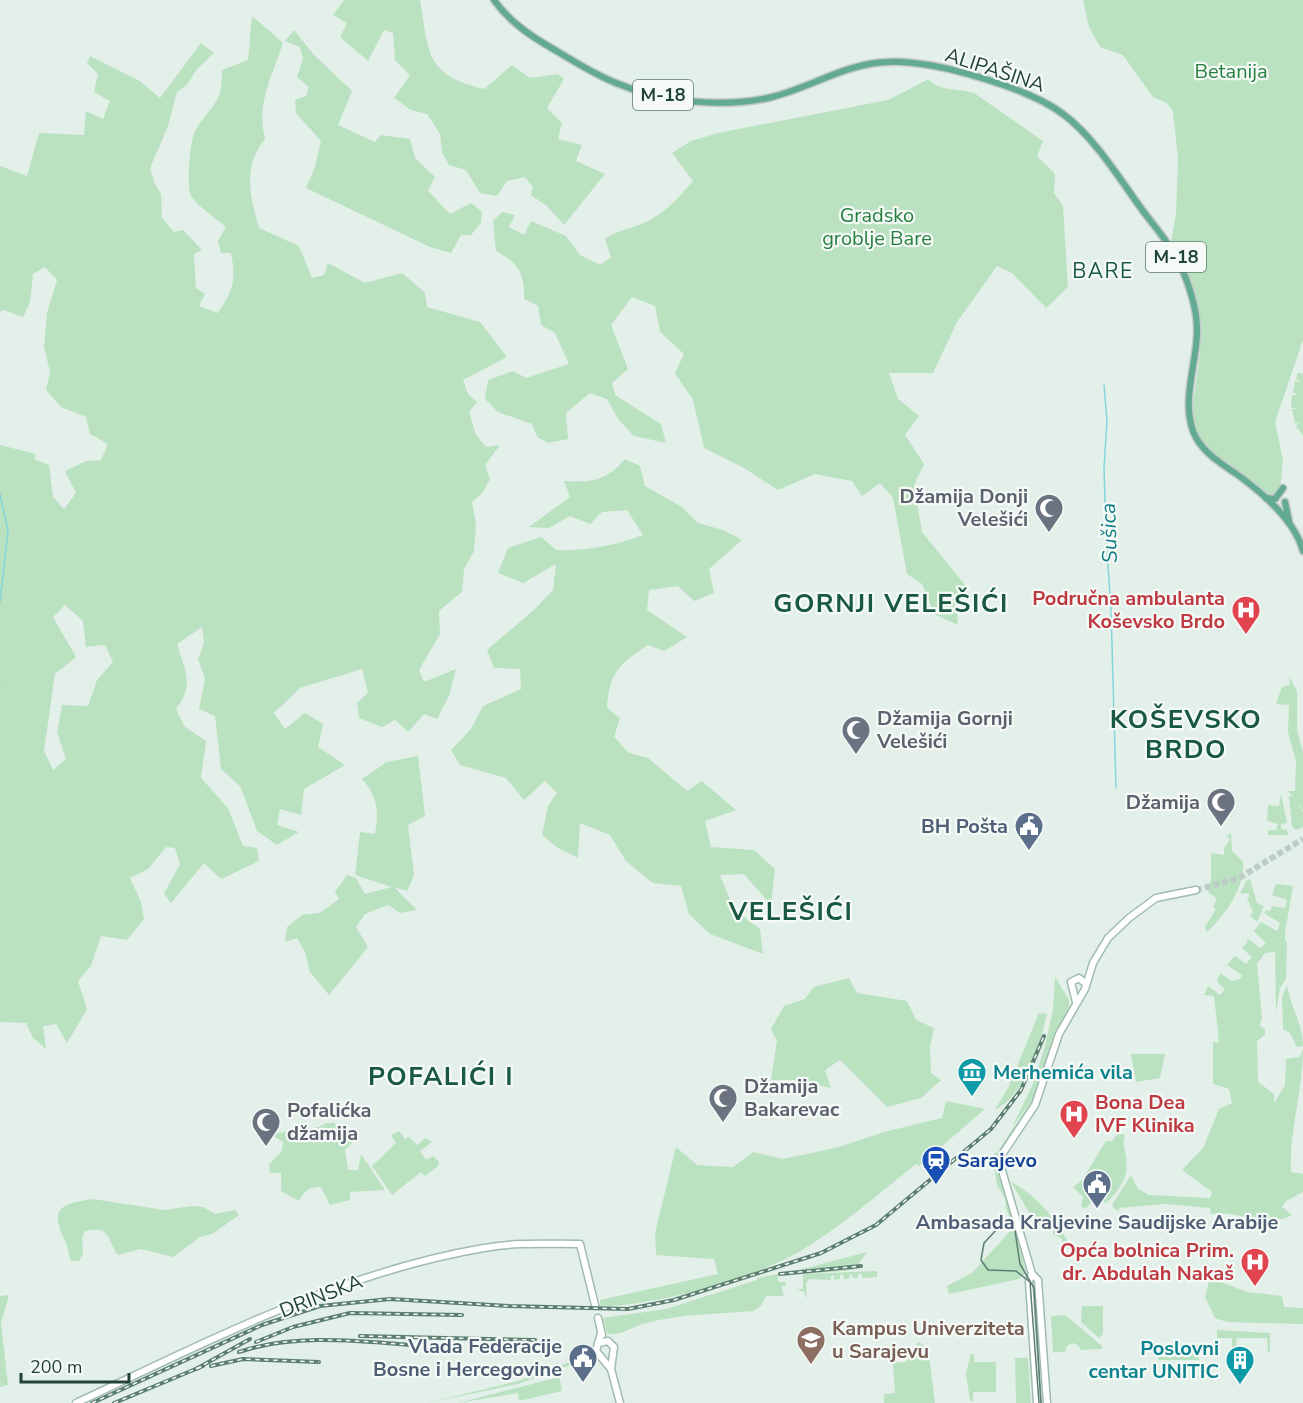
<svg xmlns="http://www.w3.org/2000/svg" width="1303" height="1403" font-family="'Nunito Sans',sans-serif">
	<rect width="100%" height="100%" fill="#e3efe9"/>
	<g fill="#bae2c1" fill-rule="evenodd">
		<path d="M344,0H420C429,53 425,75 484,89L512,65L530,78L558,74L564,79L547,108L562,123L558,139L582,145L576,161L605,174L564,225L547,206L531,195L533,187L525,177L507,181L497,196L480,193L466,170L449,165L442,152L440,134L427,114L411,110L394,98L410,75L395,60L393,33L384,30L368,61L340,37L347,23L333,15Z"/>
		<path d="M1083,0H1303V340L1275,422L1283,461L1280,490L1273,498L1214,455L1198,436L1193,424L1192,412L1200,353V320L1191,281L1171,243L1176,214L1178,158L1173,112L1167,103L1153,97L1123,55L1100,47L1089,27Z"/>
		<path d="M252,16L283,43C272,77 256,103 265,139C242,167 250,196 259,228L299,246L312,278L324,275L328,263L365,283L402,273L425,293L427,307L480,322L507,357L463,380L468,394L477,402L469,412L476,435L486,447L500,445L485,465L490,479L483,492L472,502L476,525L474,551L464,569L462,592L439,611L440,634L419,670L424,682L456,669L449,696L437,719L424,714L408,732L395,720L382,727L359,718L357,703L368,693L362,669L300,688L274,713L285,729L305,713L323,724L318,747L345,765L304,789L301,815L280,809L277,825L299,832L277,845L257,831L240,786L221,769L215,716L199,709L205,679L198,659L204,643L202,627L177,644C185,671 195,684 176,709L185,727L206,741L201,778L228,808L243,846L257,848L259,861L221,879L204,863L171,903L164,894L180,864L175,848L166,847L148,869L130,878L141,902L144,919L127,940L101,936L91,966L78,981L87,1009L67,1043L56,1024L43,1026L46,1049L33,1038L26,1023L0,1022V445L36,454L34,459L49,465L53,497L64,509L76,493L65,471L86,461L101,460L108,444L90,434L86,417L61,407L46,390L50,372L44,347L47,313L57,280L45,267L33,274L30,302L23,317L4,310L0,312V166L27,176L39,133L84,135L86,111L103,119L110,101L94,92L98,74L87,63L90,56L140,81L160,98L201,43L214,53L196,70L187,85L177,92L168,126L150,168L154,182L161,194L162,218L174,232L183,230L202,250L194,254L196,288L205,294L199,306L218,313C234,289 236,281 231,253H221L218,241L226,227C216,218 198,207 191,196C186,186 190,141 195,131C210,105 223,105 222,70L248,60ZM65,605L83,621L86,647L105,645L113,662L97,680L88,706L62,705L57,732L66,759L53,770L44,751L55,674L76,657L53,617Z"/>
		<path d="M294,30L313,54L352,91L338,125L375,142L381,135L410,139L415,158L435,177L428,191L450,214L471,203L482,212L481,223L471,235H461L451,253L430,247L306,188L315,167L321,141L296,113L295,100L306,96L309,87L297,77L303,59L300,47L285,41Z"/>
		<path d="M929,79C938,92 960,88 974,93L1043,141L1037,156L1055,174L1054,193L1063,206L1068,287L1046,308L1012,273L997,266L957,322L933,373H889L898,399L919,416L905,435L924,464L914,485L922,532L965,585L956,601L958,625L934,614L922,584L907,574L893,498L880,483L862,496L852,481L815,474L778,490L744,468L704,448L693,400L675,373L684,354L660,332L655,306L632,297L611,325L628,369L612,383L615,395L661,424L666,443L634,436L618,419L607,399L590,393L566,413L568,439L548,443L537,437L532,424L498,412L485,399L488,380L513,371L526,378L569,364L555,333L541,325L538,306L524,299C525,273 518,263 496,251L493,221L502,212L515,215L509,227L524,235L531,221L566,236L580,255L600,265L611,257L605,239C619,229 635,228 650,220C667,211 680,196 693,181L672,153L691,141L718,133L888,100Z"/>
		<path d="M1298,373H1303V436L1296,426L1300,422L1295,423L1292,409H1297L1291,407L1292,395H1298L1293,392L1295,381L1301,382L1296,379Z"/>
		<path d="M625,459L640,466L645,486L682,507L698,523L723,530L742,540L709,569L714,593L694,601L678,586L649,590L647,610L687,637L664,651L648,645C619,664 609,673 607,708L620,718L614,737L629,753L648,758L687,791L702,781L736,810L705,821L711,847L754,850L775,869L771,905L744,874L720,875L734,909L760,929L763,954L710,934L689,914L681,886L653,883L626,861L610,835L580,823L578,858L558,848L542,835L548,806L557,793L545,781L524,800L506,778L460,765L451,750L471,729L483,706L521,689L520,669L494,668L487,650L535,609L553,590L556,564L523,583L498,573L508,548L541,537L556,550C586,551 615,546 643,535L627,510L602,512L590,524L570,516L549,528L529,527L570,497L564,481C590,483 607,481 625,459Z"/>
		<path d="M1289,676L1297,691V730L1303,752V810L1297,802L1303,812V827L1296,830L1292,827L1289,796L1293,797L1288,791H1295L1296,761L1288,732L1289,705L1276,704L1282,687L1290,685Z"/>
		<path d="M418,756L425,816L408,825L414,875L407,891L394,887L417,910L400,913L388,905L365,914L356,927L368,947L329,995L310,972L305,952L297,938L285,942L287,927L302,915L320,913L339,899L335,892L347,875L356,878L365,894L392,887L355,875L360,832L375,834C379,811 378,797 362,779L387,762Z"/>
		<path d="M1281,794L1287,823L1281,824V829L1287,830L1288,835H1268V830H1276L1278,824L1267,821L1268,805L1279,806Z"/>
		<path d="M1231,834L1232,851L1243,862C1245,888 1225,915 1207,932L1205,927L1216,909L1213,907L1217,899L1208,892L1211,879V853L1224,855V848L1230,839L1226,835Z"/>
		<path d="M1250,879L1257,903L1264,906L1257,922L1250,916L1253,912L1247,898L1250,896L1247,893L1240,894L1247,880Z"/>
		<path d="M1276,884L1293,886L1285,933V941H1287L1286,979L1280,988L1276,1012L1275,952L1265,953L1257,964L1262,1017L1260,1026L1265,1029V1035L1257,1041L1258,1082L1274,1094V1103L1285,1085L1286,1059L1300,1057L1303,1049C1303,1090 1289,1131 1291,1172L1303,1174V1192L1286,1201L1282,1207L1292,1215C1266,1230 1239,1209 1211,1214L1210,1208L1166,1204L1119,1208V1211L1115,1209L1112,1205L1131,1175L1138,1189L1149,1195L1210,1198L1212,1192L1182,1170L1203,1148L1219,1109L1232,1103L1229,1089L1213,1084V1042H1219L1214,996L1204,995L1208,986L1220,995L1225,989L1217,982L1220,973L1232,981L1240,979L1242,975L1227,965L1235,956L1246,964L1252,957L1242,948L1248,941L1247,938L1260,948L1266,943L1254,931L1261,922L1277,931L1280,923L1264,913L1266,910L1270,911L1272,906L1285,908L1287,900L1272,895Z"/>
		<path d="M1055,977L1069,1000V1008L1054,1039L1030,1108L997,1160L998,1171L1015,1224L1026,1273L1019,1279L949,1294L947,1286L972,1273L1014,1227L1006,1209L1005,1198L997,1185L994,1166L988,1159L998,1151L1032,1100L1012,1127L1032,1086L1044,1050L1053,1010Z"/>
		<path d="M849,978L857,993L907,1001L916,1020L934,1028L930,1047L931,1073L941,1080L921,1098L887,1107L840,1060L825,1070L831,1088L795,1080H771L777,1041L771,1029L784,1006L805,999L814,987Z"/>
		<path d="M1287,986C1291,1007 1303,1025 1303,1046L1297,1047L1290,1033L1283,1029L1282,996Z"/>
		<path d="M1039,1013L1047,1014C1039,1047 1027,1092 995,1110L1009,1086Z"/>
		<path d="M1131,1054H1165L1160,1078L1136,1082Z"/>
		<path d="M946,1101L985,1109L919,1166L916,1164C878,1194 841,1227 799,1252C744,1282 663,1303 601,1307L600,1300L718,1274L714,1259L656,1255L655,1233L676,1147L697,1165L733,1167L753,1152L783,1159L835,1148L888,1131L942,1118Z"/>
		<path d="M326,1123H334L352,1143L345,1150L348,1170H358L361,1154L385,1190L350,1192V1200L330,1205L321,1187C309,1187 304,1191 299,1201L281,1191V1173H270L269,1164L282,1151L283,1142L270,1134L319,1127Z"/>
		<path d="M399,1131L405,1139L409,1137L417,1145L425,1138L432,1142L420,1151L426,1160L433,1156L439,1162L437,1167L425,1176L421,1172L392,1195L372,1166L396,1143L391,1135Z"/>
		<path d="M1118,1133L1125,1135C1122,1144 1125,1149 1126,1158C1129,1178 1119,1191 1106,1203L1097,1197L1085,1209L1081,1206L1083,1197L1073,1187L1082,1180L1106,1141H1112Z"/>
		<path d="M1011,1182C1041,1197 1057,1223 1074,1251L1062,1246V1239L1053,1234V1223L1037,1226Z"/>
		<path d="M93,1199L164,1210L192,1206L203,1207L215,1214L235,1210L239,1215L212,1234L200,1237L173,1257L141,1249L118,1255C106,1238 111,1226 85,1231L82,1237L83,1253L79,1261H71C68,1255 69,1249 66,1243C49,1208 59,1204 93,1199Z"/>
		<path d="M867,1252L854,1270L778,1276V1282H786V1286H781L784,1296H766L761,1306L753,1311C717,1314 681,1314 646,1323C634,1325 619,1338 607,1333L603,1318L666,1309L757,1280V1278L799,1270Z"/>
		<path d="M877,1271V1277L862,1278L861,1274H858V1278H853L852,1274L849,1275V1279H844L843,1275H840V1279L834,1280V1275L831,1276V1280L809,1279L806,1283L807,1299L804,1292L796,1289H803V1275L806,1274Z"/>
		<path d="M1210,1278L1247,1292L1282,1296L1284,1307L1303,1308V1324L1227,1322L1215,1318L1205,1297Z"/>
		<path d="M9,1295L1,1323L8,1385L0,1387V1296Z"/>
		<path d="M1082,1306H1103V1334L1099,1338L1081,1322Z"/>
		<path d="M1065,1315L1102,1346V1349L1081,1350L1078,1345L1072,1343L1067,1346L1065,1352H1053L1051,1316Z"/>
		<path d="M1217,1330L1270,1333V1352L1268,1353L1267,1338H1237L1236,1349L1232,1350V1338H1217Z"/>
		<path d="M918,1342L928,1348L935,1403H884V1394L895,1393L893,1363L906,1362Z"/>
		<path d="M1158,1344H1199V1360H1158V1357H1175V1350H1158Z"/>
		<path d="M971,1354H974V1362H996V1392H973V1401H970L966,1373Z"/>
		<path d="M589,1355L590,1358L518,1384L427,1403L518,1381Z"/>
		<path d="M1015,1358H1028L1031,1403H1016Z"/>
		<path d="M559,1377L562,1391L519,1401L518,1393L458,1403Z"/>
	</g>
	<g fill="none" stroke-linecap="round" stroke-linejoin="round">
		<g stroke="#85d5da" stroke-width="1.5">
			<path d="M1104,385L1107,421L1104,468L1106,538L1111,609L1116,788"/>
			<path d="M0,494L8,531L0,602"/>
			<path d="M0,683V684"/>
		</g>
		<path stroke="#bccdc5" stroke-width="6" stroke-dasharray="6 3" stroke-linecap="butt" d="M1196,890L1239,878L1303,839"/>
		<g stroke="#a0bcb0" stroke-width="9">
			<g id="secondary">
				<path d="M1076,1002L1071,982L1079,978L1086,984"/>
				<path d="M1032,1274L1038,1280L1047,1403"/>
				<path d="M598,1318L602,1335"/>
				<path d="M601,1333L596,1351L611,1369"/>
				<path d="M598,1343L608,1341L614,1347L611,1369L620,1403"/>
				<path d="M76,1403C207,1342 341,1272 484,1248C516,1242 548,1244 580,1244L595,1305"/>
				<path d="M1037,1403L1029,1281L1032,1274L1001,1167L1003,1153L1035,1105L1059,1034L1085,989L1093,963L1108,938L1129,918L1156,898L1196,890"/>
			</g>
		</g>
		<g stroke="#c1cac7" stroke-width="9">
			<g id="primary">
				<path d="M494,0C512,25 534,38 560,53C578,64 596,75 616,83C661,102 721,108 768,98C809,89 845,63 888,62C933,60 1027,87 1063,114C1095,138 1119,178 1143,211C1155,227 1170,244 1179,262C1189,284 1198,310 1197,334C1196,365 1182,400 1193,431C1202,455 1227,466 1246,481C1268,498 1296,524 1303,551"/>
				<path d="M1266,498L1275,499L1283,488"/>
				<path d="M1285,502L1289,521"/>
			</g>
		</g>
		<use href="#secondary" stroke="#fff" stroke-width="6"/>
		<use href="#primary" stroke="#62aa91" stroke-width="6"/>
		<path stroke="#5b7e71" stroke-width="1.5" d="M1039,1403L1030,1282L1016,1271L988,1270L981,1260L984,1243L1001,1225L1010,1226L1015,1231L1020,1264L1034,1288L1041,1403"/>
		<g stroke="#5b7e71" stroke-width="4">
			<g id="rail">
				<path d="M780,1274L861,1266"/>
				<path d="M360,1336L535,1340"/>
				<path d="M256,1342L293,1327L350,1313L462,1315"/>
				<path d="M239,1352C306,1329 389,1346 459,1348"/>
				<path d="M211,1366L243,1359L319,1362"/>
				<path d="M196,1369L250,1339"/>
				<path d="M92,1403L262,1325L320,1306L390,1299L509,1306L628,1309L674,1300L821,1253L876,1225L991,1129L1021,1090L1044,1036"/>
				<path d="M114,1403L203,1366"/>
			</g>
		</g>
		<use href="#rail" stroke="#f5faf7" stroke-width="1.5" stroke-dasharray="4.5" stroke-linecap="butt"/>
	</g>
	<defs>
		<g id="mosque-pin" transform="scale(1.5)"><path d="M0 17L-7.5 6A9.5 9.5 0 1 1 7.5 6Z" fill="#6b7280" stroke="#f5faf7"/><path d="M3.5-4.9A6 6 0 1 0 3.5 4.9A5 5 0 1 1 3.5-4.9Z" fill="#fff"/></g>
		<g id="hospital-pin" transform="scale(1.5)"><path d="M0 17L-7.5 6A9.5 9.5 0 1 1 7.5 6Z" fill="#e0444e" stroke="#f5faf7"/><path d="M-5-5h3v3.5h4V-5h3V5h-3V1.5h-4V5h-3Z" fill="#fff"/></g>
		<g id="civic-pin" transform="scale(1.5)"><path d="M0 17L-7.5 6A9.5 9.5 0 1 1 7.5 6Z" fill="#5c6f8a" stroke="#f5faf7"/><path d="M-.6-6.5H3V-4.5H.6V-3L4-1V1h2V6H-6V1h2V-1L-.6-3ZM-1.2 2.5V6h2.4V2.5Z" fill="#fff"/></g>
		<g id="museum-pin" transform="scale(1.5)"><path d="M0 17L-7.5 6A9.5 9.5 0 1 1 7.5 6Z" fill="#0f9aa8" stroke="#f5faf7"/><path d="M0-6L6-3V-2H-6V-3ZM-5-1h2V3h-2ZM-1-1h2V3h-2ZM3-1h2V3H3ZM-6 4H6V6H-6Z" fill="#fff"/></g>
		<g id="station-pin" transform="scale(1.5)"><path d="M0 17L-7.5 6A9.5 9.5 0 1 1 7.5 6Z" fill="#1a4fb4" stroke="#f5faf7"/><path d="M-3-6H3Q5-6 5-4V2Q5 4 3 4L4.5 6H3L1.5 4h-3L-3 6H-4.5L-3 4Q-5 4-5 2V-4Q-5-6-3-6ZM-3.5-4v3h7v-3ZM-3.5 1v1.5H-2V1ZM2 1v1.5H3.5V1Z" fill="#fff"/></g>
		<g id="university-pin" transform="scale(1.5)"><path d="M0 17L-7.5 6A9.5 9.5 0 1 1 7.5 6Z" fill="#8d6e63" stroke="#f5faf7"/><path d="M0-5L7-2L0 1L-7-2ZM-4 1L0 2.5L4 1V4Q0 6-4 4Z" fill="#fff"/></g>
		<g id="building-pin" transform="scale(1.5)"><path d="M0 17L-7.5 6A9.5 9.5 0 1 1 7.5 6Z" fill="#0f9aa8" stroke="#f5faf7"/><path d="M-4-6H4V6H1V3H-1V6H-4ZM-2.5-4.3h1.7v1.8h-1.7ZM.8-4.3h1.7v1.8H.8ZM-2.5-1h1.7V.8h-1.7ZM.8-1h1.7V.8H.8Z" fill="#fff"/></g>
	</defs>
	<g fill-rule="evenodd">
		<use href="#mosque-pin" x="1049" y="508"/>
		<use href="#hospital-pin" x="1246" y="610"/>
		<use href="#mosque-pin" x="856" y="730"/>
		<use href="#mosque-pin" x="1221" y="802"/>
		<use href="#civic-pin" x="1029" y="826"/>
		<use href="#museum-pin" x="972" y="1072"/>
		<use href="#mosque-pin" x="723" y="1098"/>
		<use href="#hospital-pin" x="1074" y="1114"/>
		<use href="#mosque-pin" x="266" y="1122"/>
		<use href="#station-pin" x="936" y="1160"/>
		<use href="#civic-pin" x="1097" y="1184"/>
		<use href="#hospital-pin" x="1255" y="1262"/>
		<use href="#university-pin" x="811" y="1340"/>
		<use href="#civic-pin" x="583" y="1358"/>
		<use href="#building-pin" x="1240" y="1360"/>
	</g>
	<g text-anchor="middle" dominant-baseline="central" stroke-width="4.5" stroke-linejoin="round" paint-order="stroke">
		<g fill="#f5faf7" stroke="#607a70" stroke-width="1.5">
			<rect x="633" y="80" width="60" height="30" rx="4.5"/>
			<rect x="1146" y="242" width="60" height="30" rx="4.5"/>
		</g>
		<g font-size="18" font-weight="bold" fill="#204336">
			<text x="663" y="95">M-18</text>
			<text x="1176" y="257">M-18</text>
		</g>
		<g font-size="20" fill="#204336" stroke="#f5faf7">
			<text transform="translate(995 70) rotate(18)">ALIPAŠINA</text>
			<text transform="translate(321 1296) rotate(-21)">DRINSKA</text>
		</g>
		<g font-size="20" fill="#257f3f" stroke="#f5faf7">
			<text x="1231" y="71">Betanija</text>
			<text x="877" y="215">Gradsko<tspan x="877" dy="23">groblje Bare</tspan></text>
		</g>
		<g font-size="20" font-weight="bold" fill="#5b616d" stroke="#f5faf7" text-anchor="start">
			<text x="1028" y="496" text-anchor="end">Džamija Donji<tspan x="1028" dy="23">Velešići</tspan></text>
			<text x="877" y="718">Džamija Gornji<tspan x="877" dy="23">Velešići</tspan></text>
			<text x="1200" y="802" text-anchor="end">Džamija</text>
			<text x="744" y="1086">Džamija<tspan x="744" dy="23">Bakarevac</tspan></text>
			<text x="287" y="1110">Pofalićka<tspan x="287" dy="23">džamija</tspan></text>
		</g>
		<g font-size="20" font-weight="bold" fill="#be3a42" stroke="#f5faf7" text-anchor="end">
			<text x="1225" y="598">Područna ambulanta<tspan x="1225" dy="23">Koševsko Brdo</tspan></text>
			<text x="1095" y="1102" text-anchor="start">Bona Dea<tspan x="1095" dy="23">IVF Klinika</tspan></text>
			<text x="1234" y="1250">Opća bolnica Prim.<tspan x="1234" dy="23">dr. Abdulah Nakaš</tspan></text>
		</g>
		<g font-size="20" font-weight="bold" fill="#4e5e75" stroke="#f5faf7" text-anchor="end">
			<text x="1008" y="826">BH Pošta</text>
			<text x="1097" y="1222" text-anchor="middle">Ambasada Kraljevine Saudijske Arabije</text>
			<text x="562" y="1346">Vlada Federacije<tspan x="562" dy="23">Bosne i Hercegovine</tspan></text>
		</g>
		<g font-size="20" font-weight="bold" fill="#0d838f" stroke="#f5faf7" text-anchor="start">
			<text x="993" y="1072">Merhemića vila</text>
			<text x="1219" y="1348" text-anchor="end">Poslovni<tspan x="1219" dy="23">centar UNITIC</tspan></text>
		</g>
		<g font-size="20" font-weight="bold" fill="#164399" stroke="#f5faf7" text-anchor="start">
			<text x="957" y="1160">Sarajevo</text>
		</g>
		<g font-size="20" font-weight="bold" fill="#785e54" stroke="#f5faf7" text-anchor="start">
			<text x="832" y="1328">Kampus Univerziteta<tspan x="832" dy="23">u Sarajevu</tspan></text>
		</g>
		<g font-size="21" letter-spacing="1.5" fill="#195843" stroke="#f5faf7">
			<text x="1103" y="271">BARE</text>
		</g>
		<g font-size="21" font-style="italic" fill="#127e87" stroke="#f5faf7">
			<text transform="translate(1109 533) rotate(-92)">Sušica</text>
		</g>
		<g font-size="26" font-weight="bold" letter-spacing="1.5" fill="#195843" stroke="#f5faf7">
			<text x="891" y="603">GORNJI VELEŠIĆI</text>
			<text x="1186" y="719">KOŠEVSKO<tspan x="1186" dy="30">BRDO</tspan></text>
			<text x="791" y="911">VELEŠIĆI</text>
			<text x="441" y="1076">POFALIĆI I</text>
		</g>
	</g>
	<path d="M21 1373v9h108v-9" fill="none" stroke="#204336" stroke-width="3"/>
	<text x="30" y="1373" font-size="18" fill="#204336" stroke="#f5faf7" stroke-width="4.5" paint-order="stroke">200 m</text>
</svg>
